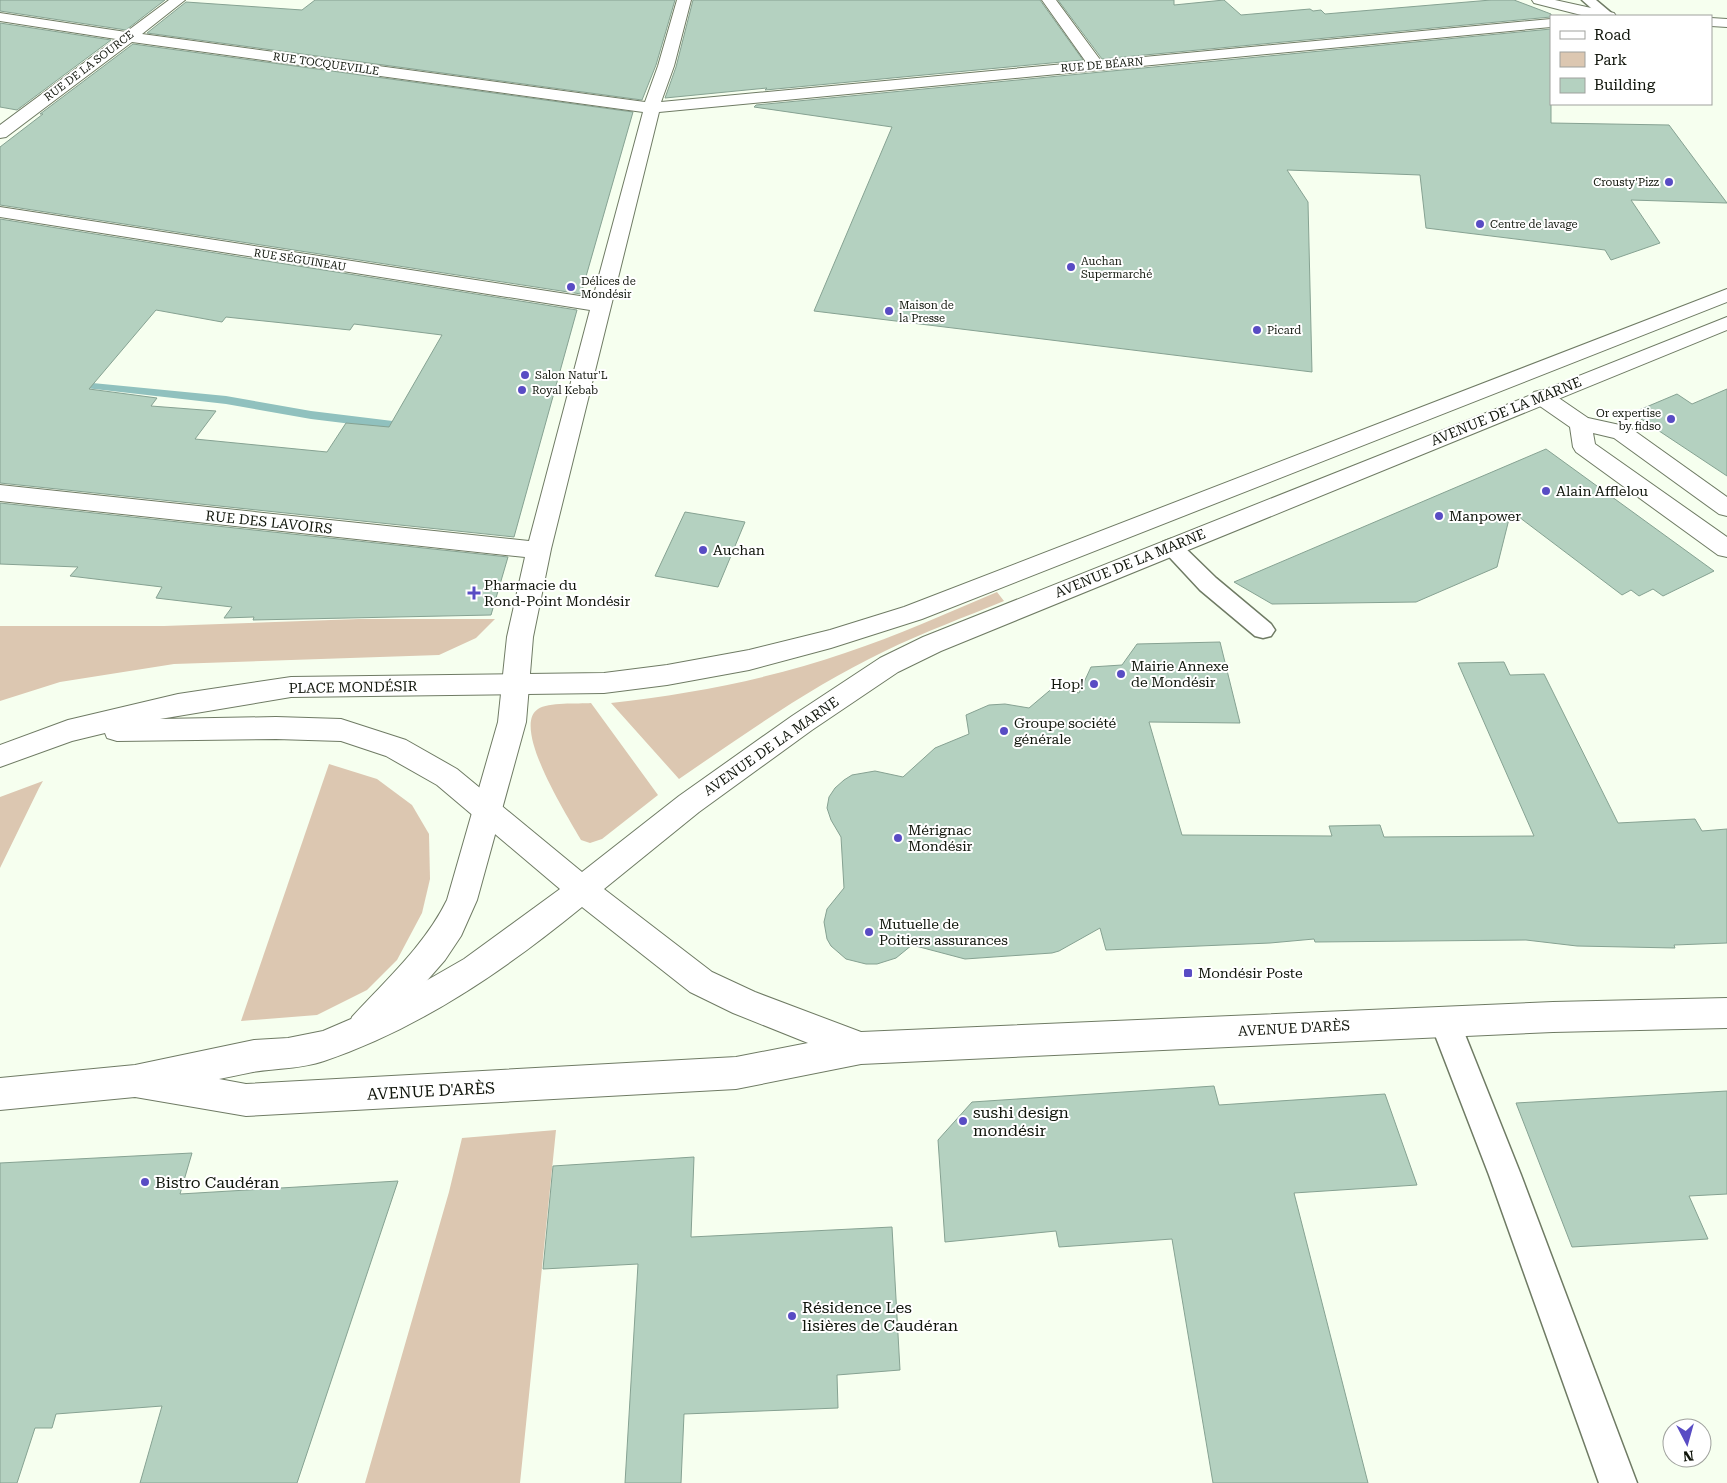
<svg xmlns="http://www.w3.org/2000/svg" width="1727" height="1483" font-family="'Roboto Serif',serif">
	<rect width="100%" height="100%" fill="#f6ffef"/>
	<g fill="#dcc7b1">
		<path d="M997,592L1004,601C965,617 924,632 885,651C812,686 746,733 679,779L611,703C690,694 770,679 845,653C897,636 947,613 997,592Z"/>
		<path d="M359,619H495L476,638L439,655L174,664L60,682L0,701V626H164Z"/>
		<path d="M591,703L658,795L602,839L590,843L581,840C570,820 510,727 538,709C548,702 578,704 591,703Z"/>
		<path d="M329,764L377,779L412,805L429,834L430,879L422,913L397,960L367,990L317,1015L241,1021Z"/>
		<path d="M43,781L39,788L0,868V797Z"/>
		<path d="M556,1130L520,1483H365L449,1192L462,1138Z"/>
	</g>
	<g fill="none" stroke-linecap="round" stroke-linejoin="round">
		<path fill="#90c1be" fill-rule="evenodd" d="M72,381L226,396L311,411L409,423L415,427L409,431L311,419L226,404L68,386L66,384Z"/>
	</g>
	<g fill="#b4d1c0" stroke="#86a292" fill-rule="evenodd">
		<path d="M0,0H165L126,30L0,11Z"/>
		<path d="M315,0H675L656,65L642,100L147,33L186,2L302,10Z"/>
		<path d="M693,0H1040L1083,60L765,90L767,88L665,98L676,67Z"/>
		<path d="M1058,0H1174V5L1224,0L1241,15L1310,9L1313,11L1321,10L1325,14L1491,0H1514L1551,14V17L1102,59Z"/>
		<path d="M0,23L111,40L17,110L0,107Z"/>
		<path d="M1551,29V123L1669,125L1727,203L1631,200L1660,243L1611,260L1605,250L1426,228L1420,175L1287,170L1308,202L1312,372L814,311L892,127L754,107L756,105Z"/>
		<path d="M133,44L633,112L581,294L0,205V147L43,114H40Z"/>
		<path d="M0,219L577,310L514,537L0,483ZM156,310L222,322L226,317L350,330L354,324L442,335L389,427L346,423L327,452L195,439L216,411L151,406L157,398L89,389Z"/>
		<path d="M1727,389V476L1632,413L1677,394L1692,404Z"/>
		<path d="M1546,449L1714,571L1663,596L1653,589L1639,596L1631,590L1622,595L1511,511L1497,567L1416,602L1272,604L1234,582Z"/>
		<path d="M0,503L508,557L491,615L253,620L254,617L224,618L232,607L156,598L162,587L70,576L78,567L0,564Z"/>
		<path d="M685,512L745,522L718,587L655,576Z"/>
		<path d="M1220,642L1240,723L1149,722L1182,835L1332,836L1329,826L1380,825L1384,837L1534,836L1458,663L1504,662L1510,675L1544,674L1618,823L1695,819L1702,831L1727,829V943L1674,945L1675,948L1577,946L1526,940L1315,942L1314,939L1270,943L1106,950L1100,928L1059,951L1052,953L965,959L912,945L896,958L877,964H866L846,959L831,946L827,939L824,922L827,909L844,888L841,837L831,820L827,808L829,797L835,788L844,780L852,775L875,771L903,777L935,748L969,734L966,715L989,705L1005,704L1029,708L1055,686L1079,693L1091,667L1122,665L1137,644Z"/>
		<path d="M1214,1086L1219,1105L1385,1094L1417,1185L1294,1193L1368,1483H1213L1172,1239L1059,1247L1056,1231L945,1242L938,1140L972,1102Z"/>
		<path d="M1727,1091V1194L1689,1196L1708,1239L1572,1247L1516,1103Z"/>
		<path d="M192,1153L180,1194L398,1181L297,1483H140L162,1406L56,1414L52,1428H35L17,1483H0V1163Z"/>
		<path d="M694,1157L691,1237L892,1227L900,1370L837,1375L838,1408L684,1414L681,1483H625L638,1264L543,1269L553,1166Z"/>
	</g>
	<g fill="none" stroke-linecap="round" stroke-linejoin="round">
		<g stroke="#6f7b64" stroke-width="3">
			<g id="lane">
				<path d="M1582,0H1596L1615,16H1600Z"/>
				<path d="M1171,539L1179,542L1216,578L1271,624L1275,630L1271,636L1263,638L1255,636L1200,590L1160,547L1163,542Z"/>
				<path d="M1445,1008L1455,1012L1460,1022L1521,1175L1637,1483H1599L1489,1175L1430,1022L1435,1012Z"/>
			</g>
		</g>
		<g stroke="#6f7b64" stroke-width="2">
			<g id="street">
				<path d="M169,0H185L142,34L645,102L658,66L677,0H691L674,66L661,102L1086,62L1042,0H1056L1101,61L1551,19V27L659,112L551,549L533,637L526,722L477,900L461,936L445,960L376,1039L364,1043L352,1039L348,1028L352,1017C386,980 425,945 447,900L498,722L507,637L525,557L0,501V485L529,541L590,310L0,217V207L593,298L643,112L132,42L6,137L0,138V125L116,39L0,21V13L126,32Z"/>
				<path d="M1532,0H1555L1614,13L1616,16H1585L1534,3Z"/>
				<path d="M1711,18L1727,19V27L1711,26Z"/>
				<path d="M1542,390L1550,392L1588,418L1629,427L1727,497V516L1719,514L1614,438L1593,433L1595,444L1727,537V557L1718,555L1576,452L1573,447L1570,427L1534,402L1531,397L1534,392Z"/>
			</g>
		</g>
		<g stroke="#6f7b64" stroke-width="2">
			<path id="secondary" d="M1727,289V302L922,619L831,648L749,670L667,685L604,693L291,697L160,719L276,717L341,719L406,740L457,769L582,872L679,796L792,716L880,658L923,637L1727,317V330L941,651L898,672L812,730L699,812L604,889L712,972L755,992L861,1032L1553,1002L1727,998V1028L1553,1032L861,1064L736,1089L246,1116L135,1097L0,1110V1078L135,1065L254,1040L288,1038L323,1031L351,1019L403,994L464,959L560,889L437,785L386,756L341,741L276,739L117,741L107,738L105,733L72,741L0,767V745L68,720L178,694L291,677L604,673L667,665L749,650L830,630L904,607ZM582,907L690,992L733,1013L808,1043L736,1057L246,1084L219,1079C231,1077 242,1074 253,1072C277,1068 301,1069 324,1061C419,1029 505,970 582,907Z"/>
		</g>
		<use href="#lane" fill="#fff" fill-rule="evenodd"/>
		<use href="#street" fill="#fff" fill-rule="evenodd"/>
		<use href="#secondary" fill="#fff" fill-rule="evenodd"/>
	</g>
	<g fill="#594cc4" stroke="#fff" stroke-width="2">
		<circle cx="1669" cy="182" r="5"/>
		<circle cx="1480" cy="224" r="5"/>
		<circle cx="1071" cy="267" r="5"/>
		<circle cx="571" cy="287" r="5"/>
		<circle cx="889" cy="311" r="5"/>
		<circle cx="1257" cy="330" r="5"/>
		<circle cx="525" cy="375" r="5"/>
		<circle cx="522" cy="390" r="5"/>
		<circle cx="1671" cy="419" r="5"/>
		<circle cx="1546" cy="491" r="5"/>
		<circle cx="1439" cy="516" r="5"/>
		<circle cx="703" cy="550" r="5"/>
		<path d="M471.5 585.5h5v5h5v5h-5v5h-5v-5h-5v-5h5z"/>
		<circle cx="1121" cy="674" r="5"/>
		<circle cx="1094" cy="684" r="5"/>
		<circle cx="1004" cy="731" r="5"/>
		<circle cx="898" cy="838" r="5"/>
		<circle cx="869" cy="932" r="5"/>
		<rect x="1183" y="968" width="10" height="10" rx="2.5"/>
		<circle cx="963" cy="1121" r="5"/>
		<circle cx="145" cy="1182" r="5"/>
		<circle cx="792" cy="1316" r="5"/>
	</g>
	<g text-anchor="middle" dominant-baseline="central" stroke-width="4" stroke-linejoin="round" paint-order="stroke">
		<g font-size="11" fill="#10150b" stroke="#fff">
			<text transform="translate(326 64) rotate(8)">RUE TOCQUEVILLE</text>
			<text transform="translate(1102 65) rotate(-5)">RUE DE BÉARN</text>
			<text transform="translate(89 66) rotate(-37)">RUE DE LA SOURCE</text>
			<text transform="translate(300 260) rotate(9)">RUE SÉGUINEAU</text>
		</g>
		<g font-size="11" fill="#10150b" stroke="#fff" text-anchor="start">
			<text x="1659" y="182" text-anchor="end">Crousty'Pizz</text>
			<text x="1490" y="224">Centre de lavage</text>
			<text x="1081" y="261">Auchan<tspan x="1081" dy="13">Supermarché</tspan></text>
			<text x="581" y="281">Délices de<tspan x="581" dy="13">Mondésir</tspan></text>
			<text x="899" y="305">Maison de<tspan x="899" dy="13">la Presse</tspan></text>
			<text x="1267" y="330">Picard</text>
			<text x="535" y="375">Salon Natur'L</text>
			<text x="532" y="390">Royal Kebab</text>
			<text x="1661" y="413" text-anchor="end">Or expertise<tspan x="1661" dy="13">by fidso</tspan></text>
		</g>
		<g font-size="14" fill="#10150b" stroke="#fff">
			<text transform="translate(1506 411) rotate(-22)">AVENUE DE LA MARNE</text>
			<text transform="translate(269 522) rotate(6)">RUE DES LAVOIRS</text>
			<text transform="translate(1130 563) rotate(-22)">AVENUE DE LA MARNE</text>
			<text transform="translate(353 687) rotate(-1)">PLACE MONDÉSIR</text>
			<text transform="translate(771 746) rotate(-35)">AVENUE DE LA MARNE</text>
			<text transform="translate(1294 1028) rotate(-3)">AVENUE D'ARÈS</text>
		</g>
		<g font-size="14" fill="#10150b" stroke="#fff" text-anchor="start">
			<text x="1556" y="491">Alain Afflelou</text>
			<text x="1449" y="516">Manpower</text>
			<text x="713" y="550">Auchan</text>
			<text x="484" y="585">Pharmacie du<tspan x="484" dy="16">Rond-Point Mondésir</tspan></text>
			<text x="1131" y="666">Mairie Annexe<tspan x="1131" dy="16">de Mondésir</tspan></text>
			<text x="1084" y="684" text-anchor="end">Hop!</text>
			<text x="1014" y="723">Groupe société<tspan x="1014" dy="16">générale</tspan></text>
			<text x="908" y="830">Mérignac<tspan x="908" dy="16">Mondésir</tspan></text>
			<text x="879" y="924">Mutuelle de<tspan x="879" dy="16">Poitiers assurances</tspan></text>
			<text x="1198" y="973">Mondésir Poste</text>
		</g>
		<g font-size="16" fill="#10150b" stroke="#fff">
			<text transform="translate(431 1091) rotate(-3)">AVENUE D'ARÈS</text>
		</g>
		<g font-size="16" fill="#10150b" stroke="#fff" text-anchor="start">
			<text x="973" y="1112">sushi design<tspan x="973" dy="18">mondésir</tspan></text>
			<text x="155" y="1182">Bistro Caudéran</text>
			<text x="802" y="1307">Résidence Les<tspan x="802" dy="18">lisières de Caudéran</tspan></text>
		</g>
	</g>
	<rect x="1550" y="15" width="162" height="90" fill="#ffffff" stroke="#9fa19d"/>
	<rect x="1560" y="31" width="25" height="8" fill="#ffffff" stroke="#9fa19d"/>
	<text x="1594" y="40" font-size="15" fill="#10150b">Road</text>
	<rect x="1560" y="52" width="25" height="15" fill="#dcc7b1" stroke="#9fa19d"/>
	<text x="1594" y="65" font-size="15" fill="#10150b">Park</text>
	<rect x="1560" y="78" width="25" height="15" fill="#b4d1c0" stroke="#9fa19d"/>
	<text x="1594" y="90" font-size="15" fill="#10150b">Building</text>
	<g transform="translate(1687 1443) rotate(174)"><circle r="24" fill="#ffffff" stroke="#9fa19d"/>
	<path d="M0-4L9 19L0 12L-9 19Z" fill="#594cc4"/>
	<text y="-8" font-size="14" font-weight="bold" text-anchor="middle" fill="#10150b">N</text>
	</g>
</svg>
